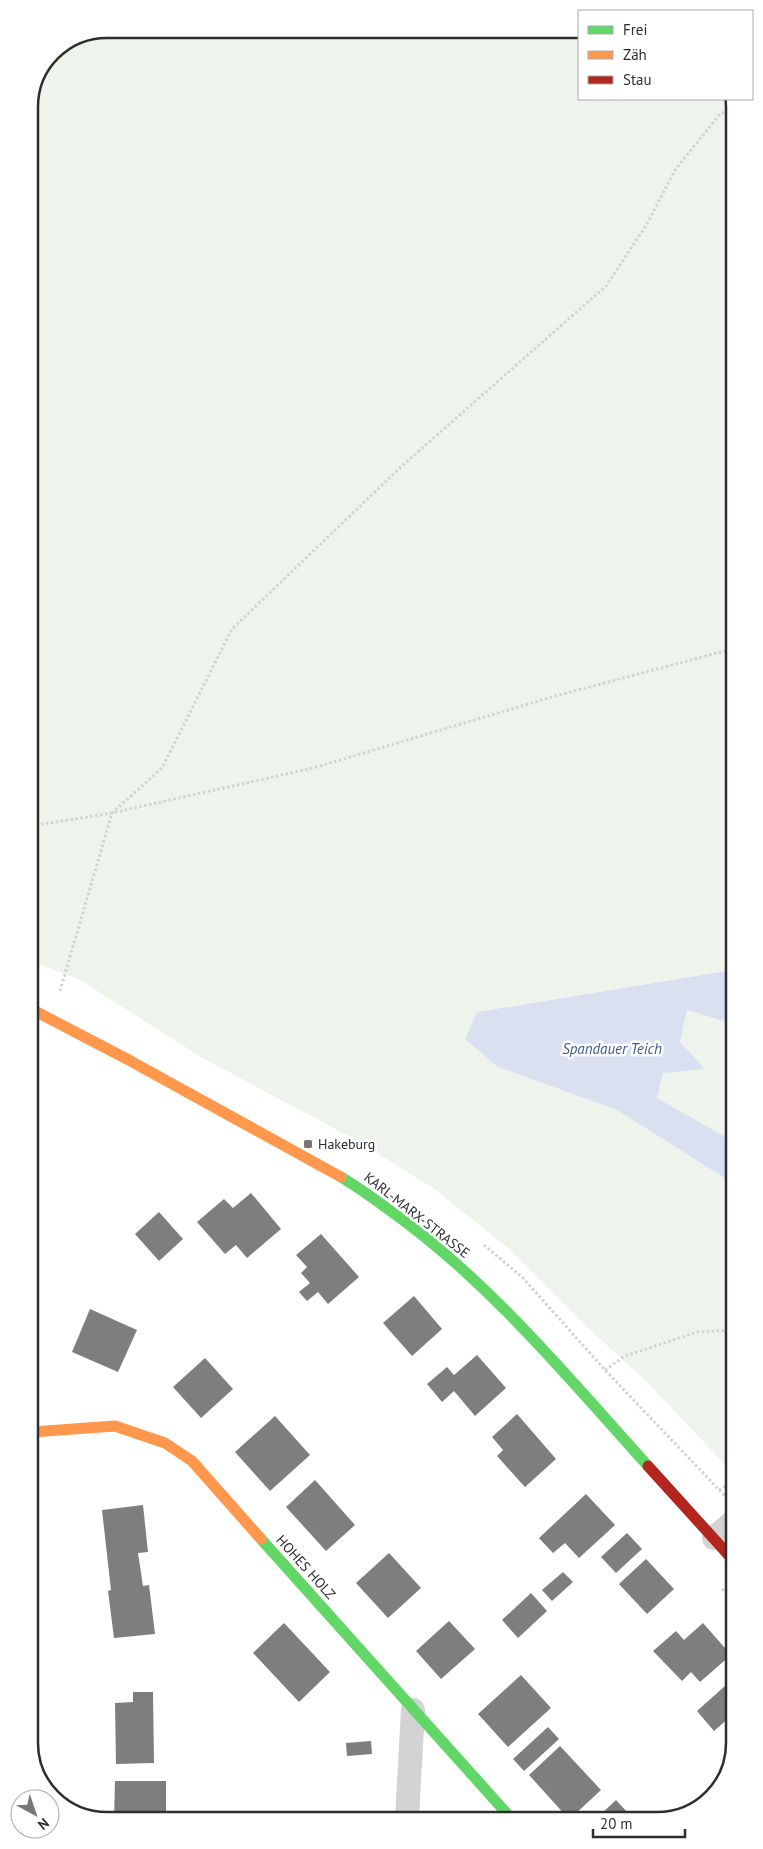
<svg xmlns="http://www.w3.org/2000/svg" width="763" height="1849" font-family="'PT Sans',sans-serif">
	<rect width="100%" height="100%" fill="#fff"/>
	<g fill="#eef4ec">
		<path d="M106,29H579V99H730L732,970L477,1012L498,1067L617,1110L726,1179L733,1209L734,1474L648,1383L587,1327L508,1248L433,1188L356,1140L201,1057L80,980L31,961L29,102L52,51Z"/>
		<path d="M687,1010L733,1024V1141L657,1098L663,1073L680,1042Z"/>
	</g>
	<path fill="#d9e1f1" d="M732,970L733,1024L687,1010L680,1042L705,1069L663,1073L657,1098L733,1141V1209L726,1179L617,1110L498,1067L465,1039L477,1012Z"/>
	<g fill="#7e7e7e">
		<path d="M251,1193L281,1229L247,1258L236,1245L225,1254L197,1222L224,1199L233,1208Z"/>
		<path d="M159,1212L183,1239L159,1261L135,1234Z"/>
		<path d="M321,1234L359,1277L328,1304L318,1292L307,1301L299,1292L310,1283L301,1273L307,1267L296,1255Z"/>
		<path d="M414,1296L442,1329L412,1356L383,1323Z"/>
		<path d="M90,1309L137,1330L118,1372L72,1352Z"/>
		<path d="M477,1355L506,1388L475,1416L454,1391L442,1402L427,1384L447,1367L454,1375Z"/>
		<path d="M205,1358L233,1389L201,1418L173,1387Z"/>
		<path d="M517,1414L556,1459L525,1487L497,1456L503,1450L492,1437Z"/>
		<path d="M275,1416L310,1455L270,1491L235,1452Z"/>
		<path d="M315,1480L355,1525L326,1551L286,1507Z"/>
		<path d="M586,1494L615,1525L579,1558L565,1543L553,1553L539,1538Z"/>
		<path d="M143,1505L148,1552L138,1553L143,1586L149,1585L155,1634L114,1638L108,1591L111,1590L102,1510Z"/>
		<path d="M627,1533L642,1549L616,1573L601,1557Z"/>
		<path d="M389,1553L421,1588L388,1618L356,1583Z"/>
		<path d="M646,1559L674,1589L647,1614L619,1584Z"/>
		<path d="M563,1572L573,1582L552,1601L542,1590Z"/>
		<path d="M531,1593L547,1611L518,1638L502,1620Z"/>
		<path d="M449,1621L475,1649L441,1679L416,1651Z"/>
		<path d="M284,1623L330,1672L299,1702L253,1653Z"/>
		<path d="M703,1623L731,1655L700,1682L691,1672L682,1681L653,1651L676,1631L684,1640Z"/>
		<path d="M521,1675L551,1708L508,1747L478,1714Z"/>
		<path d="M725,1686L734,1696V1721L730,1717L714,1731L697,1711Z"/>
		<path d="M133,1692H153L154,1763L116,1764L115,1703L133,1702Z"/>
		<path d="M548,1727L559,1739L524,1771L513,1759Z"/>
		<path d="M371,1741L372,1754L347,1756L346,1743Z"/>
		<path d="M560,1746L601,1790L572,1817H567L529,1775Z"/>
		<path d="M115,1781H166V1820H114Z"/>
		<path d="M616,1800L628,1813L624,1817H598Z"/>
		<path d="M331,1815H374V1818L331,1819Z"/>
	</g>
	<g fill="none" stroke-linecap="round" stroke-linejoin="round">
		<g stroke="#d3d3d3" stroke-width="3" stroke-dasharray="2.5 2.5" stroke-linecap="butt">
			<path d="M31,826L112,813L313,768L552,697L732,649"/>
			<path d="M60,991L112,813L162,768L232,629L403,465L606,286L647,224L675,170L720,114L730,110"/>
			<path d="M484,1245L523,1278L605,1370L725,1496"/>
			<path d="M605,1370L625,1356L697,1332L733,1330"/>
			<path d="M719,1490L734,1481"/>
			<path d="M722,1589L734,1602"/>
		</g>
		<g stroke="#d3d3d3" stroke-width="24">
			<path d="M714,1538L734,1521"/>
			<path d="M407,1818L413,1710"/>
		</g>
		<g stroke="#63d668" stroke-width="11">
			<path d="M341,1177C358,1187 373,1198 388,1209C488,1280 567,1376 648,1466"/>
			<path d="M261,1539L510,1817"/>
		</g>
		<g stroke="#ff974d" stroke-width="11">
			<path d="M31,1009L127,1059L341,1177"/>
			<path d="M32,1432L115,1426L165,1443L192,1461L261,1539"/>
		</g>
		<path stroke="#b3261e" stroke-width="11" d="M648,1466L734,1561"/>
	</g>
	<rect fill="#777" stroke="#fff" stroke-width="2" x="303" y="1139" width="10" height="10" rx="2.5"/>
	<g text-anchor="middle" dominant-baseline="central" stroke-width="5" stroke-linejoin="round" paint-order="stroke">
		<g font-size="14" fill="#2e2e2e" stroke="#fff" text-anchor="start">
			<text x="318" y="1144">Hakeburg</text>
		</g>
		<g font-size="14" fill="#2e2e2e" stroke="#fff">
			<text transform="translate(417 1215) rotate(38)">KARL-MARX-STRASSE</text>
			<text transform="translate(306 1567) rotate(48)">HOHES HOLZ</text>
		</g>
		<g font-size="15" font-style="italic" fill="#3e5a8e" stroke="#fff">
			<text x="612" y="1048">Spandauer Teich</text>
		</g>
	</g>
	<path d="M0 0H763V1849H0ZM107 38H657A69 69 0 0 1 726 107V1743A69 69 0 0 1 657 1812H107A69 69 0 0 1 38 1743V107A69 69 0 0 1 107 38Z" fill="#fff" fill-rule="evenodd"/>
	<path fill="none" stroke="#2e2e2e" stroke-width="2.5" d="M107 38H657A69 69 0 0 1 726 107V1743A69 69 0 0 1 657 1812H107A69 69 0 0 1 38 1743V107A69 69 0 0 1 107 38Z"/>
	<rect x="578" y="10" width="175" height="90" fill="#ffffff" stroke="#ababab"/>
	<rect x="588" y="26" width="25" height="8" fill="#63d668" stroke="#ababab"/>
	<text x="623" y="35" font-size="15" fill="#2e2e2e">Frei</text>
	<rect x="588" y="51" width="25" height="8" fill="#ff974d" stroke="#ababab"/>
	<text x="623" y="60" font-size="15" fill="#2e2e2e">Zäh</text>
	<rect x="588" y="76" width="25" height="8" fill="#b3261e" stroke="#ababab"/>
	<text x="623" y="85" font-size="15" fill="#2e2e2e">Stau</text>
	<g transform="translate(35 1814) rotate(140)"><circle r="24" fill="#ffffff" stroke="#ababab"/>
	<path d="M0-4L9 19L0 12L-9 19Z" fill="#777777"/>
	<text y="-8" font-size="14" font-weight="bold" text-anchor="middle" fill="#2e2e2e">N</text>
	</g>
	<path d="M593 1829v8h92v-8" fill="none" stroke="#2e2e2e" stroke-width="2.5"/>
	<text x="600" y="1829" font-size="15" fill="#2e2e2e" stroke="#ffffff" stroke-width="4" paint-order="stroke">20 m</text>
</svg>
